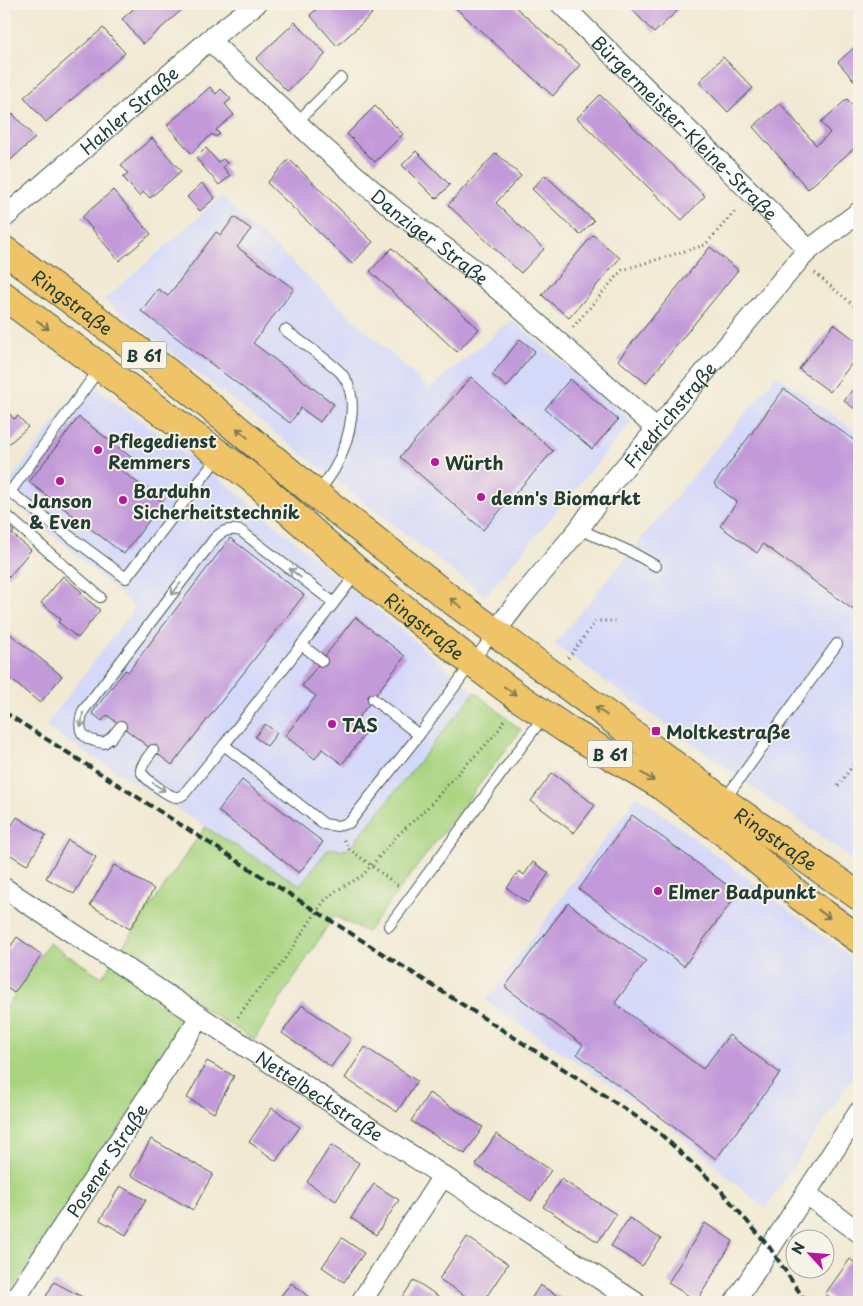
<svg xmlns="http://www.w3.org/2000/svg" width="863" height="1306" font-family="'Playpen Sans',sans-serif">
	<rect width="100%" height="100%" fill="#f7f3e8"/>
	<filter id="ink" filterUnits="userSpaceOnUse"><feTurbulence type="fractalNoise" baseFrequency=".02" numOctaves="2"/><feDisplacementMap in="SourceGraphic" scale="10" xChannelSelector="R" yChannelSelector="G"/><feConvolveMatrix kernelMatrix="1 2 1 2 8 2 1 2 1" color-interpolation-filters="sRGB"/></filter>
	<filter id="wash" filterUnits="userSpaceOnUse"><feTurbulence type="fractalNoise" baseFrequency=".0096" numOctaves="4" result="noise"/><feDisplacementMap in="SourceGraphic" scale="20" xChannelSelector="R" yChannelSelector="G"/><feGaussianBlur stdDeviation="1.12" result="paint"/><feColorMatrix in="noise" values="0 0 0 0 0 0 0 0 0 0 0 0 0 0 0 0 0 1.4 0 .05"/><feComposite in="paint" operator="in"/></filter>
	<g filter="url(#wash)">
		<rect width="100%" height="100%" fill="#f1e9d3"/>
		<g fill="#d4d8f9">
			<path d="M221,197L429,389L512,320L632,422L485,596L104,300Z"/>
			<path d="M777,375L859,434V864L554,644Z"/>
			<path d="M86,380L229,486L475,692L349,849L341,850L329,848L300,885L45,727L135,607L4,492V489Z"/>
			<path d="M637,795L859,963V1068L765,1209L665,1122L486,1001Z"/>
		</g>
		<path fill="#a8d480" stroke="#64885a" d="M475,692L521,730L367,932L334,916L254,1040L200,1006L4,1302V1011L49,943L102,977L205,827L300,885L329,848L341,850L349,849Z"/>
		<g id="blocks">
			<g fill="#c299d9">
				<path d="M139,4H180L184,8L143,44L122,19Z"/>
				<path d="M323,4H363L372,14L337,46L310,15Z"/>
				<path d="M451,4H512L580,65L553,96Z"/>
				<path d="M629,4H672L678,10L654,33L628,5Z"/>
				<path d="M295,22L326,54L287,91L256,59Z"/>
				<path d="M103,28L125,53L46,122L24,97Z"/>
				<path d="M859,43V86L838,62Z"/>
				<path d="M723,57L753,88L728,112L699,82Z"/>
				<path d="M210,87L216,94L221,89L231,99L225,104L234,115L216,130L220,134L215,137L212,134L191,153L167,125Z"/>
				<path d="M600,95L705,196L682,220L577,118Z"/>
				<path d="M847,99L856,110L859,107V144L808,189L753,127L780,103L816,145L830,133L821,122Z"/>
				<path d="M375,106L403,134L375,162L347,134Z"/>
				<path d="M13,114L35,138L4,166V122Z"/>
				<path d="M152,138L181,171L150,198L144,192L139,196L123,177L128,173L121,165Z"/>
				<path d="M206,148L218,162L223,159L227,163L223,167L230,176L219,185L196,158Z"/>
				<path d="M416,151L450,185L436,199L402,165Z"/>
				<path d="M496,153L521,176L496,203L544,249L521,273L448,205Z"/>
				<path d="M289,159L373,242L352,264L267,183Z"/>
				<path d="M545,175L594,221L580,235L532,189Z"/>
				<path d="M202,183L215,198L200,211L187,197Z"/>
				<path d="M113,190L151,234L119,261L82,217Z"/>
				<path d="M234,217L251,229L237,247L294,289L253,343L334,404L320,422L301,408L290,423L141,311L158,289L168,296L216,232L221,235Z"/>
				<path d="M593,235L620,258L569,318L542,295Z"/>
				<path d="M710,247L738,270L646,383L618,360Z"/>
				<path d="M392,248L479,329L457,352L370,271Z"/>
				<path d="M834,324L859,343V354L830,392L799,369Z"/>
				<path d="M520,339L535,351L507,387L492,375Z"/>
				<path d="M471,377L553,451L483,530L400,457Z"/>
				<path d="M570,379L618,420L592,449L545,409Z"/>
				<path d="M859,381V412L844,401Z"/>
				<path d="M784,389L859,444V614L763,544L757,553L720,526L737,502L714,484Z"/>
				<path d="M4,407L14,419L18,416L28,427L4,448Z"/>
				<path d="M79,417L131,457L121,470L163,502L124,554L29,482Z"/>
				<path d="M4,523L14,531L12,534L31,550L9,577L4,573Z"/>
				<path d="M230,538L304,595L172,765L107,715L102,721L92,713L125,670L128,672Z"/>
				<path d="M63,576L82,592L80,594L100,610L78,638L58,622L61,619L41,603Z"/>
				<path d="M355,617L405,656L353,725L365,734L342,764L322,749L315,759L285,736L316,696L302,686Z"/>
				<path d="M4,629L62,676L40,703L4,674Z"/>
				<path d="M265,724L277,733L267,746L255,737Z"/>
				<path d="M552,773L595,805L574,833L531,801Z"/>
				<path d="M242,780L323,842L299,873L218,811Z"/>
				<path d="M632,815L738,893L684,966L579,889Z"/>
				<path d="M17,817L46,835L27,865L4,851V838Z"/>
				<path d="M68,840L96,857L74,894L46,878Z"/>
				<path d="M533,862L549,873L528,903L507,888L519,871L524,875Z"/>
				<path d="M114,865L154,889L130,929L90,905Z"/>
				<path d="M568,903L646,961L615,1003L703,1069L729,1035L780,1073L716,1159L577,1054L583,1045L505,987Z"/>
				<path d="M17,937L42,955L14,993L4,986V956Z"/>
				<path d="M302,1005L351,1039L331,1067L282,1033Z"/>
				<path d="M365,1047L417,1081L397,1112L345,1078Z"/>
				<path d="M207,1061L234,1076L214,1113L187,1098Z"/>
				<path d="M429,1093L483,1127L465,1154L411,1121Z"/>
				<path d="M272,1108L300,1127L276,1161L249,1142Z"/>
				<path d="M496,1134L551,1170L531,1201L476,1165Z"/>
				<path d="M151,1139L213,1174L193,1210L131,1175Z"/>
				<path d="M331,1145L359,1163L336,1201L307,1182Z"/>
				<path d="M561,1179L616,1214L598,1242L543,1207Z"/>
				<path d="M374,1184L399,1200L376,1235L351,1218Z"/>
				<path d="M120,1186L146,1200L126,1235L100,1220Z"/>
				<path d="M629,1218L661,1239L642,1266L611,1246Z"/>
				<path d="M705,1223L733,1241L697,1301L668,1283Z"/>
				<path d="M467,1237L508,1264L483,1302H475L439,1279Z"/>
				<path d="M342,1238L364,1253L344,1282L322,1267Z"/>
				<path d="M850,1259L859,1266V1302H837L825,1294Z"/>
				<path d="M414,1280L447,1302H399Z"/>
				<path d="M54,1282L84,1298L81,1302H43Z"/>
				<path d="M291,1283L315,1302H276Z"/>
				<path d="M540,1285L568,1302H529Z"/>
			</g>
		</g>
	</g>
	<g filter="url(#ink)">
		<use href="#blocks" fill-opacity="0" stroke="#3e574c" stroke-width="1"/>
		<g fill="none" stroke-linecap="round" stroke-linejoin="round">
			<g stroke="#3e574c" stroke-width="12">
				<g id="service">
					<path d="M297,122L341,78"/>
					<path d="M285,330C301,342 326,358 340,372C362,395 349,441 336,466C331,476 323,485 317,495"/>
					<path d="M100,368L10,492L126,578L219,456"/>
					<path d="M4,513L100,597"/>
					<path d="M579,529L633,553L656,566"/>
					<path d="M302,645L322,661"/>
					<path d="M373,699L419,735"/>
					<path d="M121,726L111,738L104,743C82,740 76,732 83,711L215,538C224,530 229,528 241,531L334,603"/>
					<path d="M224,745L324,824L337,826L349,823L419,735L494,633"/>
					<path d="M153,750C149,756 141,764 141,771C142,777 166,794 172,796C177,798 180,797 184,794L224,745L357,573"/>
					<path d="M725,799L837,644"/>
					<path d="M389,926L544,716"/>
				</g>
			</g>
			<g stroke="#3e574c" stroke-width="22">
				<g id="minor">
					<path id="s1" d="M561,4L809,250"/>
					<path id="s2" d="M209,40L324,148L396,211L476,271L513,302L657,429"/>
					<path id="s3" d="M4,218L209,40L256,4"/>
					<path id="s4" d="M495,632L520,599L579,529L609,486L799,260L809,250L859,212"/>
					<path id="s5" d="M4,888L635,1302"/>
					<path d="M806,1194L859,1232"/>
					<path id="s6" d="M13,1302L200,1017"/>
					<path d="M361,1302L443,1176"/>
					<path d="M735,1302L859,1112"/>
				</g>
			</g>
			<g stroke="#3e574c" stroke-width="30">
				<g id="primary">
					<path id="s7" d="M4,250L167,372L212,408L317,495L453,601L723,801L859,896"/>
					<path id="s8" d="M4,296L254,480L358,572L471,662L518,697L566,729L659,784L729,836L802,898L859,939"/>
				</g>
			</g>
			<g stroke="#3e574c" stroke-width="3" stroke-dasharray="1 4" stroke-linecap="butt">
				<path d="M815,273L859,310"/>
				<path d="M573,327L622,270L705,245L737,209"/>
				<path d="M568,658L596,621H615"/>
				<path d="M838,786L859,757"/>
				<path d="M344,840L349,849L400,887"/>
				<path d="M238,1017L254,994L279,967L324,901L336,891L363,875L398,835L429,806L461,770L484,747L500,728L505,718"/>
			</g>
			<use href="#service" stroke="#fff" stroke-width="10"/>
			<use href="#minor" stroke="#fff" stroke-width="20"/>
			<use href="#primary" stroke="#efc469" stroke-width="28"/>
			<path stroke="#1f3d34" stroke-width="4" stroke-dasharray="8 4" stroke-linecap="butt" d="M4,712L587,1084L655,1129L717,1186L770,1248L806,1302"/>
		</g>
		<defs><path id="oneway-shaft" d="M-6 0H5M1.5-3L5.5 0L1.5 3" fill="none" stroke-width="1.6" stroke-linecap="round" stroke-linejoin="round" transform="scale(1.25)"/></defs>
		<g stroke="#7d7a4c">
			<use href="#oneway-shaft" transform="translate(43 325) rotate(37)"/>
			<use href="#oneway-shaft" transform="translate(242 433) rotate(-140)"/>
			<use href="#oneway-shaft" transform="translate(456 603) rotate(-143)"/>
			<use href="#oneway-shaft" transform="translate(510 691) rotate(37)"/>
			<use href="#oneway-shaft" transform="translate(601 711) rotate(-143)"/>
			<use href="#oneway-shaft" transform="translate(648 777) rotate(33)"/>
			<use href="#oneway-shaft" transform="translate(824 914) rotate(36)"/>
		</g>
		<g stroke="#8f9e9a">
			<use href="#oneway-shaft" transform="translate(295 573) rotate(-142)"/>
			<use href="#oneway-shaft" transform="translate(176 589) rotate(127)"/>
			<use href="#oneway-shaft" transform="translate(82 720) rotate(97)"/>
			<use href="#oneway-shaft" transform="translate(159 787) rotate(34)"/>
		</g>
	</g>
	<g fill="#b5179e" stroke="#f7f3e8" stroke-width="2">
		<circle cx="98" cy="450" r="5"/>
		<circle cx="435" cy="462" r="5"/>
		<circle cx="60" cy="481" r="5"/>
		<circle cx="481" cy="497" r="5"/>
		<circle cx="123" cy="500" r="5"/>
		<circle cx="332" cy="724" r="5"/>
		<rect x="651" y="726" width="10" height="10" rx="2.5"/>
		<circle cx="658" cy="891" r="5"/>
	</g>
	<g text-anchor="middle" dominant-baseline="central" stroke-width="4" stroke-linejoin="round" paint-order="stroke">
		<g fill="#f7f3e8" stroke="#60746a" stroke-width="1">
			<rect x="121.5" y="341.5" width="45" height="27" rx="4"/>
			<rect x="587.5" y="740.5" width="45" height="27" rx="4"/>
		</g>
		<g font-size="16" font-weight="bold" fill="#1f3d34">
			<text x="144" y="355">B 61</text>
			<text x="610" y="754">B 61</text>
		</g>
		<g font-size="18" fill="#1f3d34" stroke="#f7f3e8">
			<text stroke="none"><textPath href="#s3" startOffset="165">Hahler Straße</textPath></text>
			<text stroke="none"><textPath href="#s1" startOffset="175">Bürgermeister-Kleine-Straße</textPath></text>
			<text stroke="none"><textPath href="#s2" startOffset="296">Danziger Straße</textPath></text>
			<text stroke="none"><textPath href="#s7" startOffset="86">Ringstraße</textPath></text>
			<text stroke="none"><textPath href="#s4" startOffset="279">Friedrichstraße</textPath></text>
			<text stroke="none"><textPath href="#s8" startOffset="535">Ringstraße</textPath></text>
			<text stroke="none"><textPath href="#s7" startOffset="971">Ringstraße</textPath></text>
			<text stroke="none"><textPath href="#s5" startOffset="378">Nettelbeckstraße</textPath></text>
			<text stroke="none"><textPath href="#s6" startOffset="170">Posener Straße</textPath></text>
		</g>
		<g font-size="18" font-weight="bold" fill="#1f3d34" stroke="#f7f3e8" text-anchor="start">
			<text x="108" y="440">Pflegedienst<tspan x="108" dy="21">Remmers</tspan></text>
			<text x="445" y="462">Würth</text>
			<text x="133" y="490">Barduhn<tspan x="133" dy="21">Sicherheitstechnik</tspan></text>
			<text x="491" y="497">denn's Biomarkt</text>
			<text x="60" y="500" text-anchor="middle">Janson<tspan x="60" dy="21">&amp; Even</tspan></text>
			<text x="342" y="724">TAS</text>
			<text x="666" y="731">Moltkestraße</text>
			<text x="668" y="891">Elmer Badpunkt</text>
		</g>
	</g>
	<rect width="863" height="1306" fill="none" stroke="#f7f3e8" stroke-width="20"/>
	<g transform="translate(810 1254) rotate(296)"><circle r="24" fill="#f7f3e8" stroke="#a1aaa0"/>
	<path d="M0-4L9 19L0 12L-9 19Z" fill="#b5179e"/>
	<text y="-8" font-size="14" font-weight="bold" text-anchor="middle" fill="#1f3d34">N</text>
	</g>
</svg>
